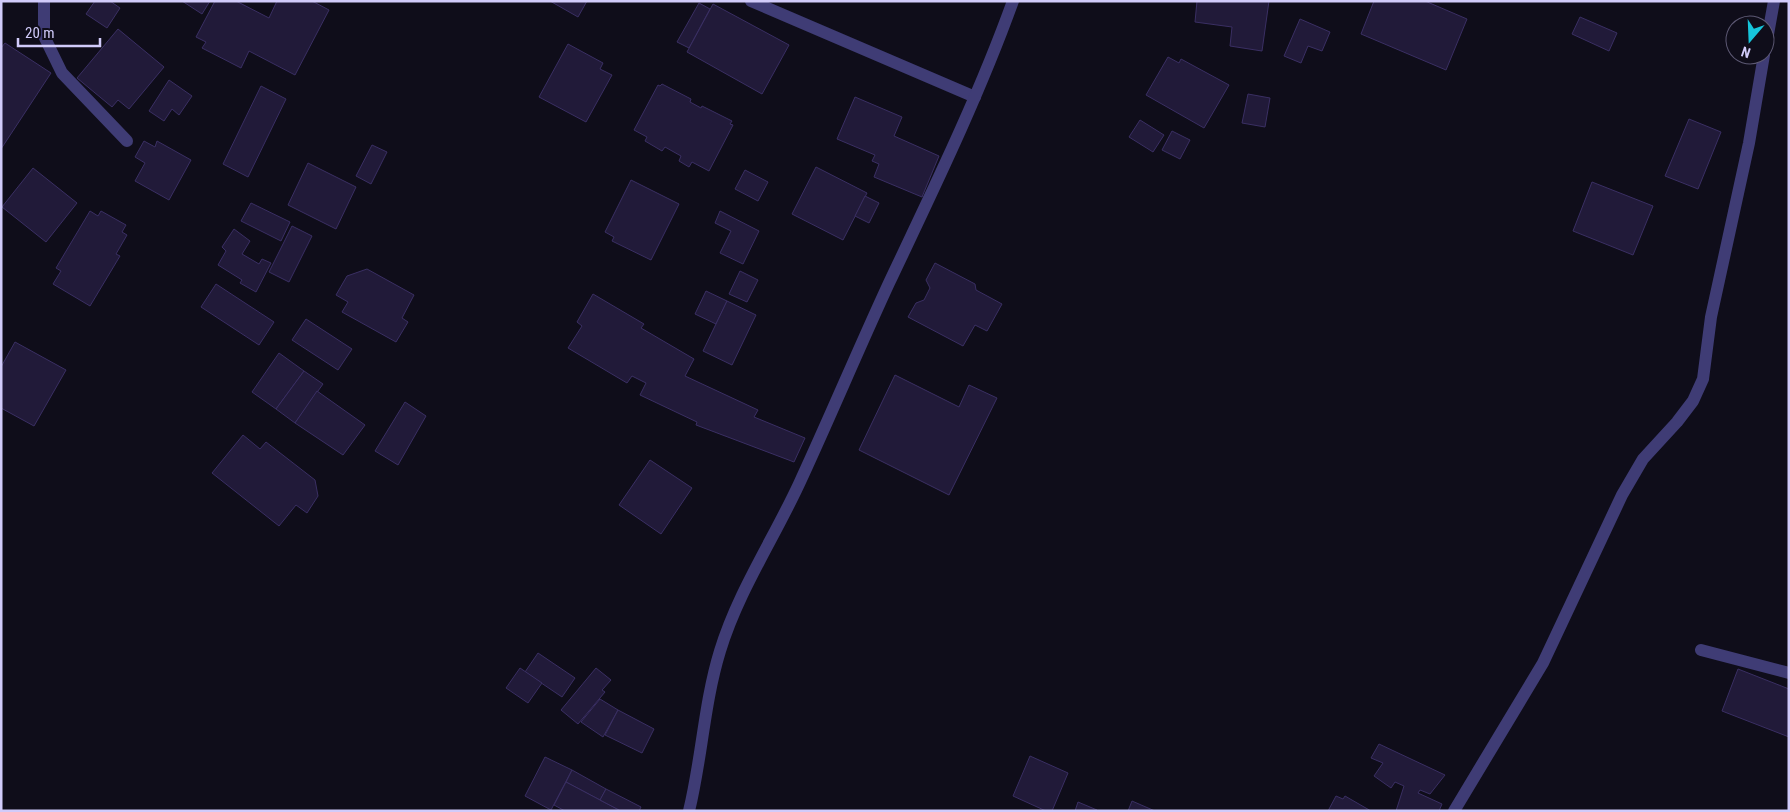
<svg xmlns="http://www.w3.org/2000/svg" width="1790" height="812" font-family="'Roboto Condensed',sans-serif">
	<rect width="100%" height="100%" fill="#0f0d1a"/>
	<g fill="#211a39" stroke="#3a2f63">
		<path d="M95,1H110L120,8L107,28L86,14Z"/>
		<path d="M182,1H210L202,14Z"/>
		<path d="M215,1H236L269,18L277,1H312L329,10L295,75L249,51L241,68L202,48L206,42L196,37Z"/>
		<path d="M550,1H587L578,17Z"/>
		<path d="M1197,1H1269L1262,51L1230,46L1232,27L1195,22Z"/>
		<path d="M1374,1H1425L1467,19L1446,70L1361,34Z"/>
		<path d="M699,3L710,9L689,48L677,42Z"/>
		<path d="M713,4L789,45L762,94L687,52Z"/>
		<path d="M1580,17L1617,33L1609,51L1572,34Z"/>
		<path d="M1300,19L1330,32L1322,51L1308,46L1301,63L1284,56Z"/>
		<path d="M118,29L164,67L129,109L118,100L112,107L77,78Z"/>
		<path d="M5,43L51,73L1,149V48Z"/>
		<path d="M568,44L603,63L600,69L612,75L586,122L539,97Z"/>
		<path d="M1168,57L1179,63L1181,59L1229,85L1204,128L1146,95Z"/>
		<path d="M169,80L192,96L179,115L172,109L164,121L149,111Z"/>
		<path d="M662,84L691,99L690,102L701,108L702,106L732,121L730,124L733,125L709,171L692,162L689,167L679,161L681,156L665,147L662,151L645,141L647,137L634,130L658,85L660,86Z"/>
		<path d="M261,86L286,99L248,177L223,164Z"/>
		<path d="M1248,94L1270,98L1265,127L1242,123Z"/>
		<path d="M855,97L902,117L894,136L939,156L922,197L874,177L879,164L872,161L875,155L837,139Z"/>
		<path d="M1689,119L1721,132L1698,189L1665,176Z"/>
		<path d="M1140,120L1164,135L1153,152L1129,137Z"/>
		<path d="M1172,131L1190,140L1180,159L1162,150Z"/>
		<path d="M144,141L155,147L157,141L191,160L169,200L135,181L145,163L135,157Z"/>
		<path d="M372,145L387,152L371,184L356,176Z"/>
		<path d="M308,163L356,187L336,229L288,205Z"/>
		<path d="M816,167L867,193L843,240L792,214Z"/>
		<path d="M33,168L77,203L46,242L2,207Z"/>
		<path d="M745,170L768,182L758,201L735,189Z"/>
		<path d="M631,180L679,204L651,260L612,241L614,237L605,232Z"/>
		<path d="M1592,182L1653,206L1633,255L1573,231Z"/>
		<path d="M865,196L879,203L869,223L855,216Z"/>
		<path d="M251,203L290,222L281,241L241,221Z"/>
		<path d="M90,211L98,216L101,211L126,225L122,232L127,235L116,254L120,256L90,306L53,284L61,271L56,268Z"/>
		<path d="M720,211L759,231L743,264L720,253L731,231L715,223Z"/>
		<path d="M292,226L312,236L289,282L269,272Z"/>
		<path d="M234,229L250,241L242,254L259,264L262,259L271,263L256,292L240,283L242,280L218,265L226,251L222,247Z"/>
		<path d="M935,263L975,284L976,290L1002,304L987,331L975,325L963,346L908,317L916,303L924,300L930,288L926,280Z"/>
		<path d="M367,269L414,295L402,318L408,322L396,342L342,312L348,302L336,295L347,276Z"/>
		<path d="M740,271L758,280L747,302L729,294Z"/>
		<path d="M216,284L274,322L259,345L201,307Z"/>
		<path d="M706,291L727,301L716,324L695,314Z"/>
		<path d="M593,294L644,324L641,328L694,359L685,376L758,410L754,417L805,438L794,462L696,425L697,422L640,395L646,383L632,376L627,383L568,348L582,326L577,322Z"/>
		<path d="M727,301L756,315L732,365L703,351Z"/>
		<path d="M306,319L352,349L338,370L292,340Z"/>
		<path d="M15,342L66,370L34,426L1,408V367Z"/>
		<path d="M279,353L304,371L276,409L252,392Z"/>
		<path d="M304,371L323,384L295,423L276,409Z"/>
		<path d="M895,375L959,407L969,385L997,398L949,495L859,450Z"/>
		<path d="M317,391L365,425L343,455L295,423Z"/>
		<path d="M405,402L426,416L398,465L375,451Z"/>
		<path d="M243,435L260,449L266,442L315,480L318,496L307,513L296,505L279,526L212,473Z"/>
		<path d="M650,460L692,488L661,534L619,505Z"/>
		<path d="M538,653L575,678L562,697L525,672Z"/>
		<path d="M520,668L542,683L528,703L506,688Z"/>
		<path d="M596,668L611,680L602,690L605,692L578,724L561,710Z"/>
		<path d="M1738,669L1789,689V737L1722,711Z"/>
		<path d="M600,699L618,710L603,737L581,722Z"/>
		<path d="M618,710L654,729L642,753L605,735Z"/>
		<path d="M1379,744L1445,775L1430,794L1420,790L1418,793L1442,804L1439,811H1396L1404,786L1395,782L1391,788L1374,776L1383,763L1371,758Z"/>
		<path d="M1030,756L1068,773L1052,811H1046L1013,796Z"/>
		<path d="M545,757L572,770L551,810L525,796Z"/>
		<path d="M572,770L606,789L600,800L566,782Z"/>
		<path d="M566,782L600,800L621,811H565L554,805Z"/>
		<path d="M606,789L641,807L639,811H621L600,800Z"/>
		<path d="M1336,796L1343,799L1345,796L1371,811H1328Z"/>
		<path d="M1132,801L1155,811H1128Z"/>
		<path d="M1078,802L1097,810L1096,811H1075Z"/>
	</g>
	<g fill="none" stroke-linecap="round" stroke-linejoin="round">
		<g stroke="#3f3c75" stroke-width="12">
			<path d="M44,1V36L62,73L127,141"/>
			<path d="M751,1L975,97"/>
			<path d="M1765,51L1774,1"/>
			<path d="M1701,650L1789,673"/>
			<path d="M689,811C702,758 704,703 720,651C738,592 773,540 799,484C830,417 858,350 889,283C933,190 978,98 1013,1"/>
			<path d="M1454,811L1543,663L1622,495L1643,459L1677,422L1693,401L1703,379L1711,317L1749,143L1764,55"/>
		</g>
	</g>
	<rect width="1790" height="812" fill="none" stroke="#d1cbfa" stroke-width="5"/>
	<g transform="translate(1750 40) rotate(199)"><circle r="24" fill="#0f0d1a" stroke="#5d5974"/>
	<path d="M0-4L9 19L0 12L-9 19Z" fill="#16c5db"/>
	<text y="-8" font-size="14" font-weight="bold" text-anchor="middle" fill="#d1cbfa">N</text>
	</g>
	<path d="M18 38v8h82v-8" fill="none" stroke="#d1cbfa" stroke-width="2.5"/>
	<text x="25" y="38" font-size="15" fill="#d1cbfa" stroke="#0f0d1a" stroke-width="4" paint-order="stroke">20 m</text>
</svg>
